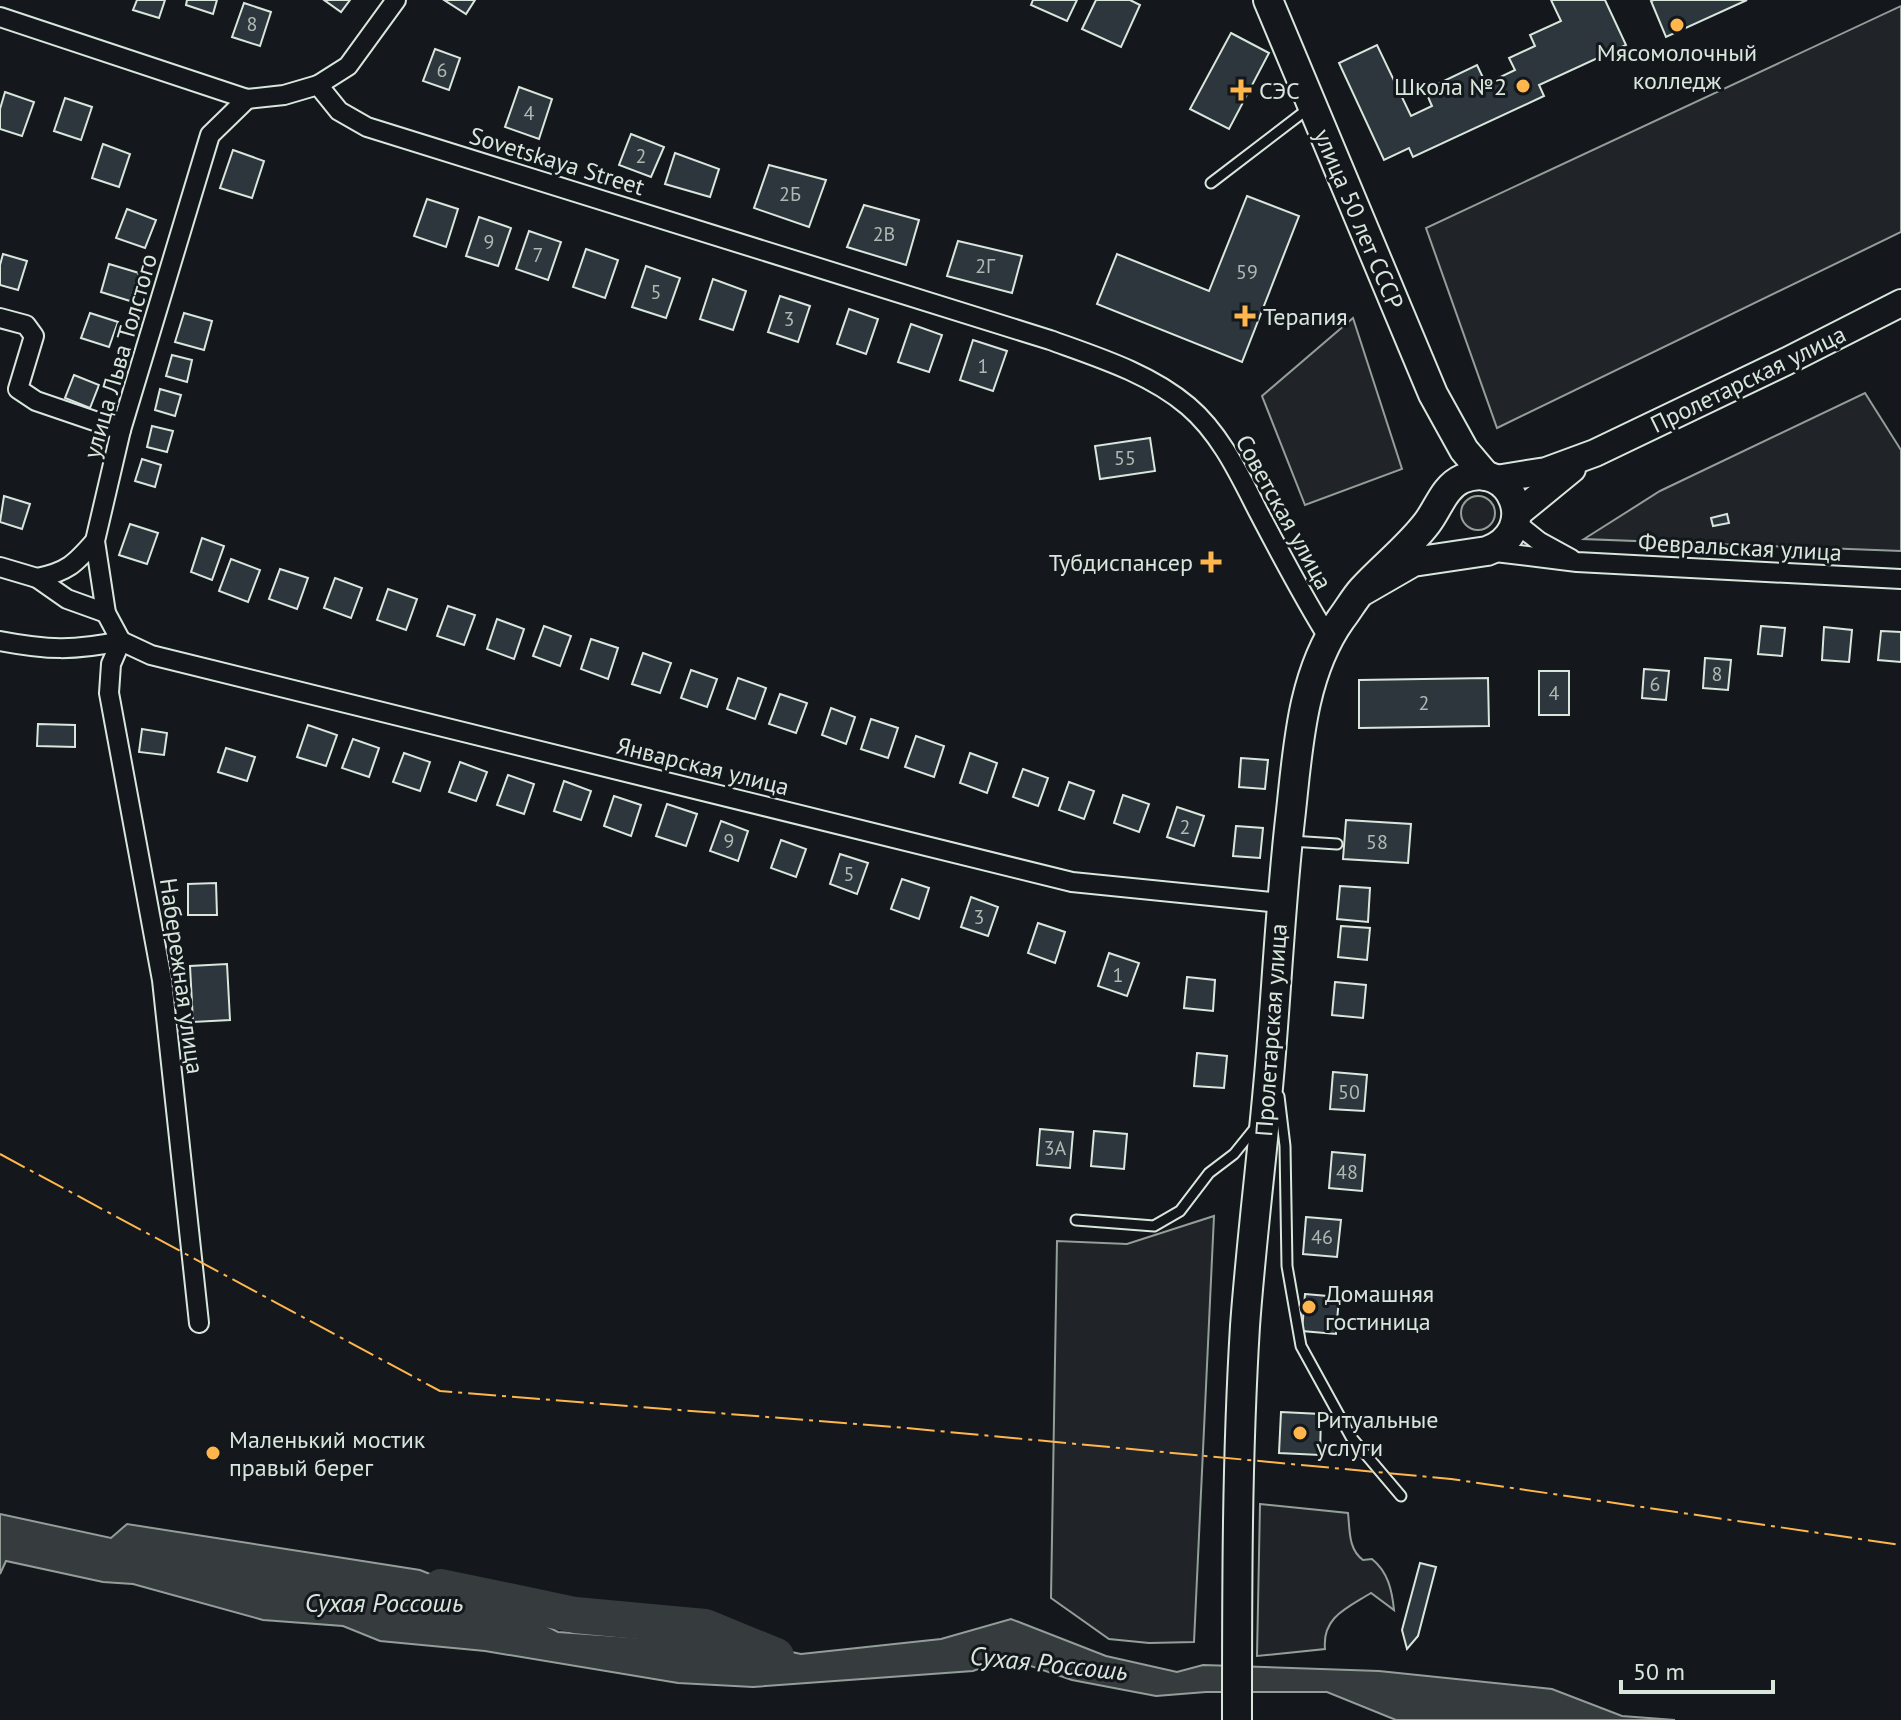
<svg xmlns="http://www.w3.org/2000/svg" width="1901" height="1720" font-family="'PT Sans',sans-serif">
	<rect width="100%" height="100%" fill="#14181c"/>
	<g fill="#202428" stroke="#939e99" stroke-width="2">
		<path d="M1901,6V232L1497,428L1426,228Z"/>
		<path d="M1353,318L1402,469L1305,505L1262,396Z"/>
		<path d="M1865,393L1901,450V551L1584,539L1660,491Z"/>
		<circle cx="1478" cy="513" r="17"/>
		<path d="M1214,1216L1194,1642L1149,1643L1109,1639L1051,1598L1057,1241L1127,1244Z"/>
		<path d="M1260,1504L1348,1513C1350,1530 1348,1549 1363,1560L1372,1559C1388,1572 1392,1590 1394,1610L1371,1593C1347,1608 1322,1617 1325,1649L1257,1656Z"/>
	</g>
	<path fill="#363b3e" stroke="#939e99" stroke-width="2" d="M0,1514L111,1538L127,1524L420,1570L507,1605L558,1632L646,1638L682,1625L705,1627L744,1642L801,1654L941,1639L1011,1619L1106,1656L1177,1672L1203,1665L1379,1671L1552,1689L1622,1716L1675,1720H1396L1327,1692H1206L1156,1696L1072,1680L1007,1658L973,1671L753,1687L678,1683L485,1651L380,1641L343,1626L263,1620L133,1584L103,1582L6,1561L0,1574Z"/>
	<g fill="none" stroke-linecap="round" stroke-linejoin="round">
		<path stroke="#363b3e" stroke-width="36" d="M441,1587L575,1615L705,1627L776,1656"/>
	</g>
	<g fill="#2c363c" stroke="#d8e6dc" stroke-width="2">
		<path d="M137,0H165L159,18L133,10Z"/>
		<path d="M187,0H217L213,14L186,5Z"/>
		<path d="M324,0H350L341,12Z"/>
		<path d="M444,0H475L466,14Z"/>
		<path d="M1033,0H1077L1067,21L1031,5Z"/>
		<path d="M1096,0H1130L1140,5L1121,47L1082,29Z"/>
		<path d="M1551,0H1605L1626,45L1539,85L1544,96L1413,157L1409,148L1384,160L1339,63L1377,45L1411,116L1432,106L1425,90L1477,65L1486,84L1515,70L1509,58L1535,46L1530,35L1561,21Z"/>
		<path d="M1654,0H1747L1666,37L1651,1Z"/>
		<path d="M244,3L271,12L260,46L232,37Z"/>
		<path d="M1231,33L1269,53L1229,129L1190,109Z"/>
		<path d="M435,49L460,58L449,90L423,81Z"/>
		<path d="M519,87L552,99L539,139L505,127Z"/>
		<path d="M5,92L34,102L22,136L0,129V109Z"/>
		<path d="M65,98L92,107L81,140L54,131Z"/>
		<path d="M631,134L664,147L651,177L619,165Z"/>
		<path d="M103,144L130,154L119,187L92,178Z"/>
		<path d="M233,150L264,161L252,198L220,188Z"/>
		<path d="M675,153L719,169L710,197L665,184Z"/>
		<path d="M769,165L826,180L809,227L754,208Z"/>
		<path d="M1247,196L1299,216L1242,362L1097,304L1117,254L1209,291Z"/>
		<path d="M427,199L458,209L446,247L414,236Z"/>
		<path d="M864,205L919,220L906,265L847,247Z"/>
		<path d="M127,209L156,220L145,248L116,238Z"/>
		<path d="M479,217L511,228L498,266L466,256Z"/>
		<path d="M529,231L561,242L548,280L516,269Z"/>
		<path d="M958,241L1022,256L1012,293L947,276Z"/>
		<path d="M586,249L618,260L605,298L573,287Z"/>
		<path d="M3,254L27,261L18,290L0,285V265Z"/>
		<path d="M109,264L139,273L130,301L101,292Z"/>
		<path d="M646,266L680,278L666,318L632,307Z"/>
		<path d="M713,279L746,291L733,330L700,319Z"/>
		<path d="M780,296L810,306L798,342L768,332Z"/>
		<path d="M849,309L878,319L866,354L837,344Z"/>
		<path d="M90,313L118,322L109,347L81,338Z"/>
		<path d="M184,313L212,321L204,350L175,342Z"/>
		<path d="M911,324L942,335L929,372L898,362Z"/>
		<path d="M973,340L1007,351L993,391L960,380Z"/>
		<path d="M172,355L192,360L187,382L166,376Z"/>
		<path d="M74,375L99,385L90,408L65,398Z"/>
		<path d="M160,389L181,395L175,416L155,410Z"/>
		<path d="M152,426L173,431L167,452L147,447Z"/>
		<path d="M1150,438L1155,471L1100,479L1095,446Z"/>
		<path d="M142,459L161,465L155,487L135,481Z"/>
		<path d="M4,496L30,504L22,529L0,522Z"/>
		<path d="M1727,514L1729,523L1713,526L1711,518Z"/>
		<path d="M130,524L158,533L147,564L119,555Z"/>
		<path d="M202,538L224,546L212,580L191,572Z"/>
		<path d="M231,559L260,570L248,602L219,591Z"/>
		<path d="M280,569L308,578L297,609L269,599Z"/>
		<path d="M335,578L362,588L351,618L324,608Z"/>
		<path d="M388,589L417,599L406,630L377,620Z"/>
		<path d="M448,606L475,615L464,645L437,636Z"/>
		<path d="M497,619L524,629L514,659L487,649Z"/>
		<path d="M544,626L571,636L560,666L533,656Z"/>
		<path d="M1761,626L1785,628L1782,656L1758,654Z"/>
		<path d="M1824,627L1852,630L1849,662L1822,660Z"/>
		<path d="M1881,631L1901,632V662L1878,660Z"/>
		<path d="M591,639L618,648L608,679L581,669Z"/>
		<path d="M643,653L671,663L660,693L632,684Z"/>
		<path d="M1705,658L1731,660L1728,690L1703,688Z"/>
		<path d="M1644,669L1669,671L1666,700L1642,698Z"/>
		<path d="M691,670L717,679L707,707L681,698Z"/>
		<rect x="1539" y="671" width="30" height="44"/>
		<path d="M738,678L766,688L755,719L727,709Z"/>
		<path d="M1488,678L1489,726L1359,728V680Z"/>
		<path d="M780,694L807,703L796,733L769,724Z"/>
		<path d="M831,708L855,717L846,744L822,735Z"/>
		<path d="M871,719L898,728L888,758L861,749Z"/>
		<path d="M38,724L75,725V747L37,746Z"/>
		<path d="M308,725L337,735L326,766L297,757Z"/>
		<path d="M142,729L167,733L164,755L139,752Z"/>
		<path d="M916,736L944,746L934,777L905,767Z"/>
		<path d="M353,739L379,748L369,777L342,768Z"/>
		<path d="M226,748L255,757L247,781L218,772Z"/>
		<path d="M404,753L430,762L420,791L393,782Z"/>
		<path d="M970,753L997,763L987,793L960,783Z"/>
		<path d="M1241,758L1268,760L1265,789L1239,787Z"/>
		<path d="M460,762L487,772L476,801L449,792Z"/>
		<path d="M1023,769L1048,778L1038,806L1013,797Z"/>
		<path d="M508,775L534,784L524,814L497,805Z"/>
		<path d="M564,781L591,791L581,820L554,811Z"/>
		<path d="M1069,782L1094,791L1084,819L1059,810Z"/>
		<path d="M1123,795L1149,804L1139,832L1114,823Z"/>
		<path d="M614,796L641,805L631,836L604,826Z"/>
		<path d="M667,804L697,814L686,846L656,836Z"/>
		<path d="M1177,807L1204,816L1194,846L1167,837Z"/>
		<path d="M1346,820L1411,824L1408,863L1343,859Z"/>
		<path d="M721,821L748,831L738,861L710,851Z"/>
		<path d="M1236,826L1263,828L1260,858L1233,856Z"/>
		<path d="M781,840L806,849L796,877L771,868Z"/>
		<path d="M840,854L868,863L857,894L830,884Z"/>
		<path d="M902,879L929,888L919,919L891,909Z"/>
		<path d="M216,883L217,915H188V884Z"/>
		<path d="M1340,886L1370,888L1368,922L1337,919Z"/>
		<path d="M971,897L998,907L988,936L961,927Z"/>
		<path d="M1038,923L1065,932L1055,963L1028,953Z"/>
		<path d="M1341,926L1370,928L1367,960L1338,957Z"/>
		<path d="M1109,953L1139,963L1127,996L1098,986Z"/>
		<path d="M227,964L230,1020L193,1022L190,966Z"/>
		<path d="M1187,977L1215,980L1213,1011L1184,1008Z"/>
		<path d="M1335,982L1366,985L1363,1018L1332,1015Z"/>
		<path d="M1197,1053L1227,1056L1224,1088L1194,1086Z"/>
		<path d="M1333,1072L1367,1075L1364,1111L1330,1109Z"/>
		<path d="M1040,1129L1073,1132L1070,1168L1037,1165Z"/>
		<path d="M1094,1131L1127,1134L1124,1169L1091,1166Z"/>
		<path d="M1332,1152L1365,1155L1362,1191L1329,1188Z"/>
		<path d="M1306,1217L1341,1220L1337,1257L1303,1254Z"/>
		<path d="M1305,1294L1339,1297L1336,1334L1302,1331Z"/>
		<path d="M1281,1412L1321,1414L1320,1455L1279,1453Z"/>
		<path d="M1420,1563L1436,1567L1418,1636L1407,1649L1402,1630Z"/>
	</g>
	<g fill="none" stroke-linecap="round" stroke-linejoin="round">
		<g stroke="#d8e6dc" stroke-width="13">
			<g id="lane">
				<path d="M1211,183L1309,108"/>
				<path d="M1291,841L1337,844"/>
				<path d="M1279,1096L1285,1146L1287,1266L1301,1346L1351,1437L1401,1496"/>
				<path d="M1076,1220L1154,1226L1180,1211L1209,1173L1234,1154L1255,1128"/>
			</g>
		</g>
		<g stroke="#d8e6dc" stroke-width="22">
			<g id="street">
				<path d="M0,17L247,99L284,95L318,85L339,111L367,127L1050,340C1097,357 1149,373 1188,406C1221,434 1240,476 1259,513C1281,555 1303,597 1328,637"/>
				<path d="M318,85L348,66L396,0"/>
				<path d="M0,318L26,325L34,336L18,389L36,401L121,430"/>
				<path d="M1516,523L1540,542L1571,559"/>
				<path d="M1487,551L1577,562L1901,579"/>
				<path d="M0,567L37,578L67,599L106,613"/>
				<path d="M37,578C67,572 75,564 95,541"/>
				<path d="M0,641C47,650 74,651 121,641"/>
				<path d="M121,641L151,655L1072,882L1281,903"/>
				<path d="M121,641L111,664L109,693L162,980L199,1323"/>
				<path d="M121,641L106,613L95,541L121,430L210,135L247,99"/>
			</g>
		</g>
		<g stroke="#d8e6dc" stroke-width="30">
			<g id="secondary">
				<path d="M1496,479L1546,471L1595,453L1787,361L1901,303"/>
				<path d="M1517,514L1572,469"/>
			</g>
		</g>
		<g stroke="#d8e6dc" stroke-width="32">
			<g id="primary">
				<path d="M1268,0L1433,394L1464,450L1486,476"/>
				<path d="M1237,1720C1237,1588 1237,1457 1245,1326C1252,1230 1265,1135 1272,1040C1278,964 1282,887 1291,811C1298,747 1302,674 1341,619C1348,610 1354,599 1362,590C1383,567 1408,548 1427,523C1438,509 1444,487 1462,479C1511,458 1542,531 1487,551L1413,562L1361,592"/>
			</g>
		</g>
		<use href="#lane" stroke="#14181c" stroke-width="9"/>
		<use href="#street" stroke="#14181c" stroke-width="18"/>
		<use href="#secondary" stroke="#14181c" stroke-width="26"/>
		<use href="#primary" stroke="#14181c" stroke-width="28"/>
		<path stroke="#ffb74d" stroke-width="2" stroke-dasharray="28 6 4 6" stroke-linecap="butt" d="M0,1154L440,1391L906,1428L1451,1479L1901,1545"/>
	</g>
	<g fill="#ffb74d" stroke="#14181c" stroke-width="3">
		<circle cx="1677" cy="25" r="8"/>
		<circle cx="1523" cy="86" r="8"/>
		<path d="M1237 78h8v8h8v8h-8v8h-8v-8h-8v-8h8z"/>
		<path d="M1241 304h8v8h8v8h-8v8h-8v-8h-8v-8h8z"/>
		<path d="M1207 550h8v8h8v8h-8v8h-8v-8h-8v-8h8z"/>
		<circle cx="1309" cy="1307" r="8"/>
		<circle cx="1300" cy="1433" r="8"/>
		<circle cx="213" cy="1453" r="8"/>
	</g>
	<g text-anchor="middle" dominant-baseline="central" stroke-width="6" stroke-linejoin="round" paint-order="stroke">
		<g font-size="20" fill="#adbab4">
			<text x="252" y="24">8</text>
			<text x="442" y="70">6</text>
			<text x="529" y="113">4</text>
			<text x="641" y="156">2</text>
			<text x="790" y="194">2Б</text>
			<text x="884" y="234">2В</text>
			<text x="489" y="242">9</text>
			<text x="538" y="255">7</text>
			<text x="985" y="266">2Г</text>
			<text x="1247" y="272">59</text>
			<text x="656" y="292">5</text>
			<text x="789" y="319">3</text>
			<text x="983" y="366">1</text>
			<text x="1125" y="458">55</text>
			<text x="1717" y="674">8</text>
			<text x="1655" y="684">6</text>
			<text x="1554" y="693">4</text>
			<text x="1424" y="703">2</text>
			<text x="1185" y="827">2</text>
			<text x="729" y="841">9</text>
			<text x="1377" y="842">58</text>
			<text x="849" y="874">5</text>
			<text x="979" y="917">3</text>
			<text x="1118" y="975">1</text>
			<text x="1349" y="1092">50</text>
			<text x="1055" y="1148">3А</text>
			<text x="1347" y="1172">48</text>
			<text x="1322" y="1237">46</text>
		</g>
		<g font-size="24" fill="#d8e6dc" stroke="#14181c" text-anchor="start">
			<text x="1677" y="52" text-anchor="middle">Мясомолочный<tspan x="1677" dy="28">колледж</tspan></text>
			<text x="1507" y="86" text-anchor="end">Школа №2</text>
			<text x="1259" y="90">СЭС</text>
			<text x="1263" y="316">Терапия</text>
			<text x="1193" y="562" text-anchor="end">Тубдиспансер</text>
			<text x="1325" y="1293">Домашняя<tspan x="1325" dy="28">гостиница</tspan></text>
			<text x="1316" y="1419">Ритуальные<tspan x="1316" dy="28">услуги</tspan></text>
			<text x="229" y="1439">Маленький мостик<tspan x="229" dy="28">правый берег</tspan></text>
		</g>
		<g font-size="24" fill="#d8e6dc" stroke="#14181c">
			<text transform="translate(557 161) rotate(17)">Sovetskaya Street</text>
			<text transform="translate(1359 219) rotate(67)">улица 50 лет СССР</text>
			<text transform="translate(120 356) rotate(-74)">улица Льва Толстого</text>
			<text transform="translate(1748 379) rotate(-26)">Пролетарская улица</text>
			<text transform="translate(1284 512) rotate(61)">Советская улица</text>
			<text transform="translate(1740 547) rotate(3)">Февральская улица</text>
			<text transform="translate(703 766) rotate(14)">Январская улица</text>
			<text transform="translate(182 976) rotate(82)">Набережная улица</text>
			<text transform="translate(1271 1030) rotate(-86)">Пролетарская улица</text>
		</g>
		<g font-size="26" font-style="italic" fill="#d8e6dc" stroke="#14181c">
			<text x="384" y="1602">Сухая Россошь</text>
			<text transform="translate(1049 1663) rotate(6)">Сухая Россошь</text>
		</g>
	</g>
	<path d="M1621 1680v12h152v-12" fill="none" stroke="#d8e6dc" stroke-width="4"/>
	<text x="1633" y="1680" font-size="24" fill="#d8e6dc" stroke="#14181c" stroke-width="6" paint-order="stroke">50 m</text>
</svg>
